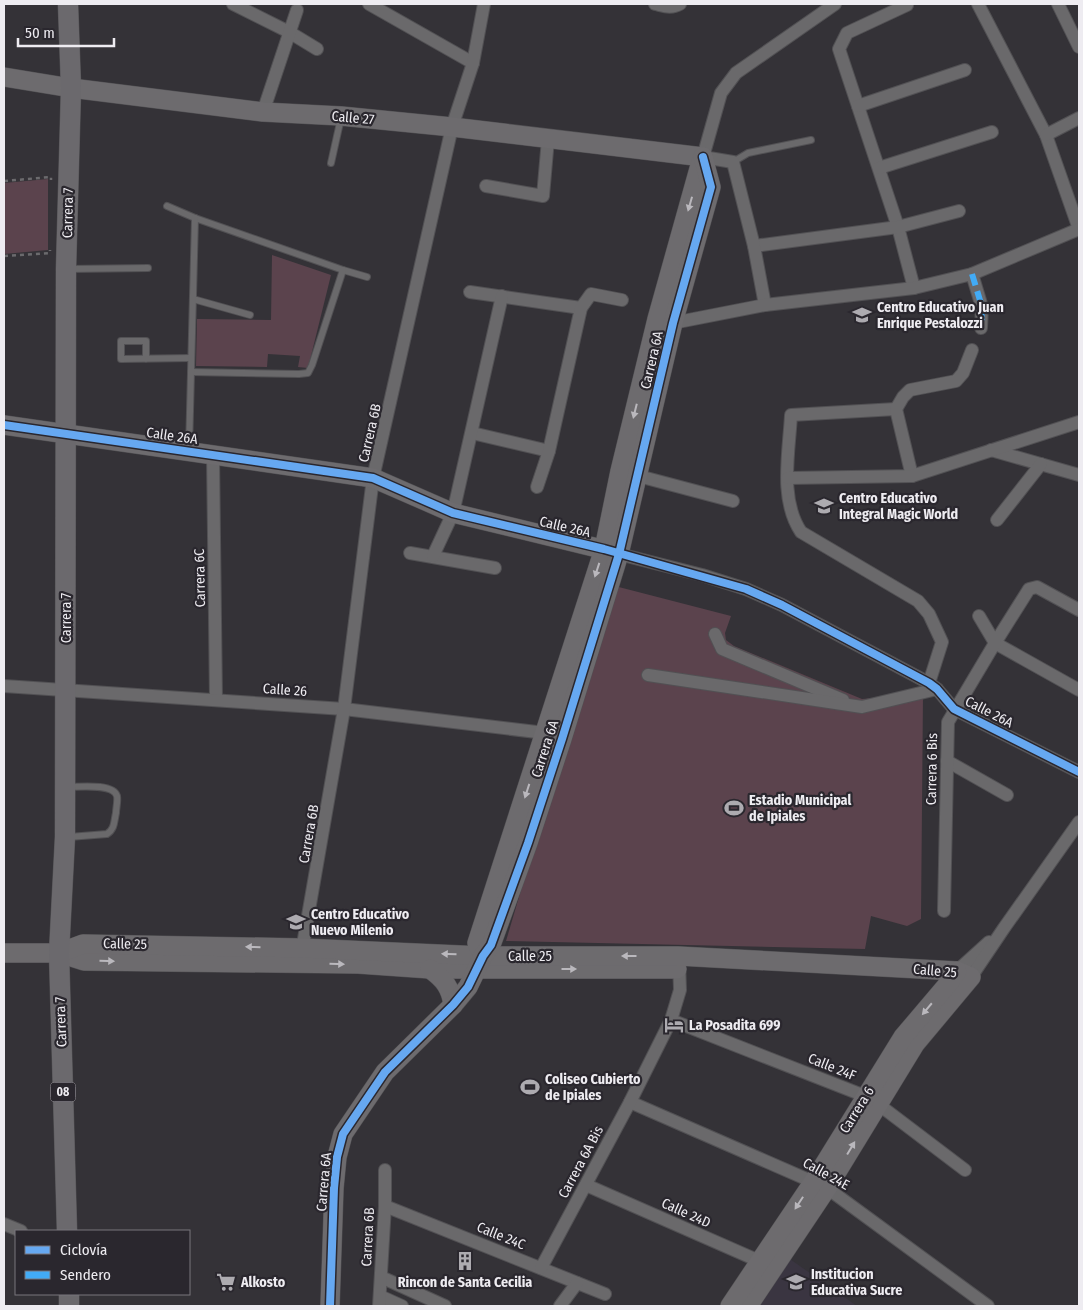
<svg xmlns="http://www.w3.org/2000/svg" width="1083" height="1310" font-family="'Fira Sans Condensed',sans-serif">
	<rect width="100%" height="100%" fill="#343237"/>
	<path fill="#3a3541" d="M787,1257L857,1306H753Z"/>
	<g fill="#5b434d">
		<path d="M48,179V250L4,254V183Z"/>
		<path d="M272,255L331,275L308,368L298,367L300,356L268,354L267,367L196,366L197,319L271,320Z"/>
		<path d="M611,585L731,616L725,633L726,640L734,646L862,699L923,694L921,919L907,926L871,916L865,949L506,941Z"/>
	</g>
	<g fill="none" stroke-linecap="round" stroke-linejoin="round">
		<g stroke="#525154" stroke-width="8">
			<g id="lane">
				<path d="M733,162L748,153L811,140"/>
				<path d="M331,163L341,118"/>
				<path d="M167,206L195,218L343,270L367,277"/>
				<path d="M68,269L148,268"/>
				<path d="M193,299L250,315"/>
				<path d="M146,359V341H121V359L191,358"/>
				<path d="M191,372L299,374L308,373L312,365L343,270"/>
				<path d="M189,450L195,218"/>
				<path d="M68,787C79,787 113,783 117,796C118,801 116,808 116,813C114,821 115,829 107,834L69,837"/>
			</g>
		</g>
		<g stroke="#525154" stroke-width="14">
			<g id="street">
				<path d="M233,4L289,32L317,49"/>
				<path d="M369,4L473,63"/>
				<path d="M655,4C664,6 671,9 680,4"/>
				<path d="M978,4L1046,135L1079,229"/>
				<path d="M1058,4L1079,47"/>
				<path d="M907,5L847,33L839,49L898,227L914,288"/>
				<path d="M858,106L965,70"/>
				<path d="M263,112L297,10"/>
				<path d="M1046,135L1079,118"/>
				<path d="M879,168L992,132"/>
				<path d="M486,186L543,196L548,139"/>
				<path d="M754,246L898,227L959,211"/>
				<path d="M972,274L982,307L981,328"/>
				<path d="M470,292L581,308"/>
				<path d="M765,305L754,246L733,162L703,157L721,93L736,73L835,4"/>
				<path d="M668,322L673,323L765,305L914,288L972,274L1079,229"/>
				<path d="M896,409L791,415C789,453 779,499 801,532L918,601L929,614L942,642L929,683"/>
				<path d="M472,433L549,451"/>
				<path d="M991,450L1079,475"/>
				<path d="M213,455L216,700"/>
				<path d="M631,474L733,501"/>
				<path d="M912,476L896,409L903,397L910,390L956,381L963,373L972,350"/>
				<path d="M788,478L912,476L1079,422"/>
				<path d="M537,487L549,451L581,308L591,294L622,300"/>
				<path d="M997,520L1041,464"/>
				<path d="M410,553L495,568"/>
				<path d="M619,554L702,575L746,589L782,605L929,683L937,689L954,709L1079,772"/>
				<path d="M433,556L453,513L502,296"/>
				<path d="M1079,610L1037,587L1029,589L995,643L1079,690"/>
				<path d="M715,634L722,649L843,700"/>
				<path d="M648,675L862,707L937,689"/>
				<path d="M4,686L344,709L545,733L551,735"/>
				<path d="M947,761L1007,795"/>
				<path d="M944,911L948,722L995,643L979,616"/>
				<path d="M301,956L344,709L373,478L452,127L473,63L484,4"/>
				<path d="M957,971L989,942"/>
				<path d="M971,977L1004,928L1079,822"/>
				<path d="M671,1020L865,1096L878,1104L965,1170"/>
				<path d="M630,1102L827,1188L988,1306"/>
				<path d="M586,1185L766,1264"/>
				<path d="M385,1206L605,1294"/>
				<path d="M4,1224L21,1231"/>
				<path d="M541,1268L630,1102L671,1020L680,990L679,961"/>
				<path d="M381,1277L445,1306"/>
				<path d="M380,1296L402,1306"/>
				<path d="M379,1306L385,1206V1170"/>
				<path d="M560,1306L577,1283"/>
			</g>
		</g>
		<g stroke="#525154" stroke-width="20">
			<g id="secondary">
				<path d="M4,77L71,88L263,112L341,116L452,127L703,157"/>
				<path d="M4,425L373,478L453,513L614,552"/>
				<path d="M4,953H59L84,961L358,964L430,969H677"/>
				<path d="M59,953L83,944L302,948L483,956H678L957,971L971,977L915,1044L827,1188L748,1306"/>
				<path d="M483,956L477,943L604,549L620,471L657,319L702,158"/>
				<path d="M430,969C444,979 451,988 453,1005"/>
				<path d="M330,1306L334,1188L337,1157L343,1134L385,1072L453,1005L468,987L483,956L491,945L528,843L562,739L619,554L673,323L711,187L703,157"/>
				<path d="M730,1306L814,1181L903,1037L948,984L957,971"/>
			</g>
		</g>
		<g stroke="#525154" stroke-width="21">
			<g id="primary">
				<path d="M67,1231L59,953L65,837L66,269L71,88L68,4"/>
				<path d="M69,1294V1306"/>
			</g>
		</g>
		<g stroke="#6b6a6d" stroke-width="2.5" stroke-dasharray="4 4" stroke-linecap="butt">
			<path d="M4,181L51,177V180"/>
			<path d="M4,256L50,253V250"/>
		</g>
		<use href="#lane" stroke="#6a696b" stroke-width="6"/>
		<use href="#street" stroke="#6a696b" stroke-width="12"/>
		<use href="#secondary" stroke="#6d6b6e" stroke-width="19"/>
		<use href="#primary" stroke="#6b696d" stroke-width="20"/>
		<path stroke="#42abf6" stroke-width="6" stroke-dasharray="12 6" stroke-linecap="butt" d="M972,274L982,307L981,328"/>
		<g stroke="#2a272e" stroke-width="11">
			<g id="cycleway">
				<path d="M4,425L373,478L453,513L604,549L746,589L782,605L929,683L937,689L954,709L1079,772"/>
				<path d="M330,1306L334,1188L337,1157L343,1134L385,1072L453,1005L468,987L483,956L491,945L528,843L562,739L619,554L673,323L711,187L703,157"/>
			</g>
		</g>
		<use href="#cycleway" stroke="#66a8f1" stroke-width="8"/>
	</g>
	<defs><path id="oneway-solid" d="M-6-.8H1V-3.2L6.5 0L1 3.2V.8H-6Z" transform="scale(1.25)"/></defs>
	<g fill="#bab8bd">
		<use href="#oneway-solid" transform="translate(690 204) rotate(106)"/>
		<use href="#oneway-solid" transform="translate(635 411) rotate(104)"/>
		<use href="#oneway-solid" transform="translate(597 570) rotate(108)"/>
		<use href="#oneway-solid" transform="translate(527 791) rotate(108)"/>
		<use href="#oneway-solid" transform="translate(253 947) rotate(-179)"/>
		<use href="#oneway-solid" transform="translate(449 954) rotate(-178)"/>
		<use href="#oneway-solid" transform="translate(629 956) rotate(-180)"/>
		<use href="#oneway-solid" transform="translate(107 961) rotate(1)"/>
		<use href="#oneway-solid" transform="translate(337 964) rotate(1)"/>
		<use href="#oneway-solid" transform="translate(569 969)"/>
		<use href="#oneway-solid" transform="translate(927 1009) rotate(130)"/>
		<use href="#oneway-solid" transform="translate(851 1148) rotate(-59)"/>
		<use href="#oneway-solid" transform="translate(799 1203) rotate(123)"/>
	</g>
	<defs>
		<g id="school-bare" transform="scale(1.5)"><path d="M0-5L7-2L0 1L-7-2ZM-4 1L0 2.5L4 1V4Q0 6-4 4Z" fill="#adabb0" stroke="#2a272e" stroke-width="2.5" paint-order="stroke"/></g>
		<g id="stadium-bare" transform="scale(1.5)"><path d="M0-5a6.5 5 0 1 0 0 10a6.5 5 0 1 0 0-10ZM-3.5-1.8h7v3.6h-7Z" fill="#adabb0" stroke="#2a272e" stroke-width="2.5" paint-order="stroke"/></g>
		<g id="hotel-bare" transform="scale(1.5)"><path d="M-6-4.5h1.5V1H6V5H4.5V3h-9V5H-6ZM-4 0a1.8 1.8 0 1 1 3.6 0ZM.5 0V-2.5h3Q6-2.5 6 0Z" fill="#adabb0" stroke="#2a272e" stroke-width="2.5" paint-order="stroke"/></g>
		<g id="building-bare" transform="scale(1.5)"><path d="M-4-6H4V6H1V3H-1V6H-4ZM-2.5-4.3h1.7v1.8h-1.7ZM.8-4.3h1.7v1.8H.8ZM-2.5-1h1.7V.8h-1.7ZM.8-1h1.7V.8H.8Z" fill="#adabb0" stroke="#2a272e" stroke-width="2.5" paint-order="stroke"/></g>
		<g id="supermarket-bare" transform="scale(1.5)"><path d="M-6-5.5h2.5l.6 2H6L4.5 2H-2.5L-4.4-4H-6ZM-1.5 3.2a1.3 1.3 0 1 0 .1 0ZM3 3.2a1.3 1.3 0 1 0 .1 0Z" fill="#adabb0" stroke="#2a272e" stroke-width="2.5" paint-order="stroke"/></g>
		<g id="university-bare" transform="scale(1.5)"><path d="M0-5L7-2L0 1L-7-2ZM-4 1L0 2.5L4 1V4Q0 6-4 4Z" fill="#adabb0" stroke="#2a272e" stroke-width="2.5" paint-order="stroke"/></g>
	</defs>
	<g fill-rule="evenodd">
		<use href="#school-bare" x="862" y="315"/>
		<use href="#school-bare" x="824" y="506"/>
		<use href="#stadium-bare" x="734" y="808"/>
		<use href="#school-bare" x="296" y="922"/>
		<use href="#hotel-bare" x="674" y="1025"/>
		<use href="#stadium-bare" x="530" y="1087"/>
		<use href="#building-bare" x="465" y="1261"/>
		<use href="#supermarket-bare" x="226" y="1282"/>
		<use href="#university-bare" x="796" y="1282"/>
	</g>
	<g text-anchor="middle" dominant-baseline="central" stroke-width="4.5" stroke-linejoin="round" paint-order="stroke">
		<rect fill="#2a272e" stroke="#b3b1b6" stroke-width="1" x="50.5" y="1082.5" width="25" height="19" rx="4"/>
		<g font-size="12" font-weight="bold" fill="#eeecf1">
			<text x="63" y="1092">08</text>
		</g>
		<g font-size="14" fill="#eeecf1" stroke="#2a272e">
			<text transform="translate(353 118) rotate(5)">Calle 27</text>
			<text transform="translate(68 213) rotate(-89)">Carrera 7</text>
			<text transform="translate(652 360) rotate(-77)">Carrera 6A</text>
			<text transform="translate(370 433) rotate(-77)">Carrera 6B</text>
			<text transform="translate(172 436) rotate(8)">Calle 26A</text>
			<text transform="translate(565 527) rotate(13)">Calle 26A</text>
			<text transform="translate(200 578) rotate(-91)">Carrera 6C</text>
			<text transform="translate(66 618) rotate(-90)">Carrera 7</text>
			<text transform="translate(285 690) rotate(4)">Calle 26</text>
			<text transform="translate(989 712) rotate(27)">Calle 26A</text>
			<text transform="translate(545 749) rotate(-72)">Carrera 6A</text>
			<text transform="translate(932 769) rotate(-89)">Carrera 6 Bis</text>
			<text transform="translate(309 834) rotate(-80)">Carrera 6B</text>
			<text transform="translate(125 944) rotate(1)">Calle 25</text>
			<text x="530" y="956">Calle 25</text>
			<text transform="translate(935 971) rotate(5)">Calle 25</text>
			<text transform="translate(61 1022) rotate(-92)">Carrera 7</text>
			<text transform="translate(832 1067) rotate(22)">Calle 24F</text>
			<text transform="translate(857 1110) rotate(-58)">Carrera 6</text>
			<text transform="translate(581 1162) rotate(-62)">Carrera 6A Bis</text>
			<text transform="translate(826 1174) rotate(29)">Calle 24E</text>
			<text transform="translate(324 1182) rotate(-85)">Carrera 6A</text>
			<text transform="translate(686 1213) rotate(24)">Calle 24D</text>
			<text transform="translate(501 1236) rotate(22)">Calle 24C</text>
			<text transform="translate(368 1237) rotate(-87)">Carrera 6B</text>
		</g>
		<g font-size="14" font-weight="bold" fill="#eeecf1" stroke="#2a272e" text-anchor="start">
			<text x="877" y="307">Centro Educativo Juan<tspan x="877" dy="16">Enrique Pestalozzi</tspan></text>
			<text x="839" y="498">Centro Educativo<tspan x="839" dy="16">Integral Magic World</tspan></text>
			<text x="749" y="800">Estadio Municipal<tspan x="749" dy="16">de Ipiales</tspan></text>
			<text x="311" y="914">Centro Educativo<tspan x="311" dy="16">Nuevo Milenio</tspan></text>
			<text x="689" y="1025">La Posadita 699</text>
			<text x="545" y="1079">Coliseo Cubierto<tspan x="545" dy="16">de Ipiales</tspan></text>
			<text x="811" y="1274">Institucion<tspan x="811" dy="16">Educativa Sucre</tspan></text>
			<text x="241" y="1282">Alkosto</text>
			<text x="465" y="1282" text-anchor="middle">Rincon de Santa Cecilia</text>
		</g>
	</g>
	<rect width="1083" height="1310" fill="none" stroke="#eeecf1" stroke-width="10"/>
	<rect x="15" y="1230" width="175" height="65" fill="#2a272e" stroke="#78767c"/>
	<rect x="25" y="1246" width="25" height="8" fill="#66a8f1" stroke="#78767c"/>
	<text x="60" y="1255" font-size="15" fill="#eeecf1">Ciclovía</text>
	<rect x="25" y="1271" width="25" height="8" fill="#42abf6" stroke="#78767c"/>
	<text x="60" y="1280" font-size="15" fill="#eeecf1">Sendero</text>
	<path d="M18 38v8h96v-8" fill="none" stroke="#eeecf1" stroke-width="2.5"/>
	<text x="25" y="38" font-size="15" fill="#eeecf1" stroke="#2a272e" stroke-width="4" paint-order="stroke">50 m</text>
</svg>
